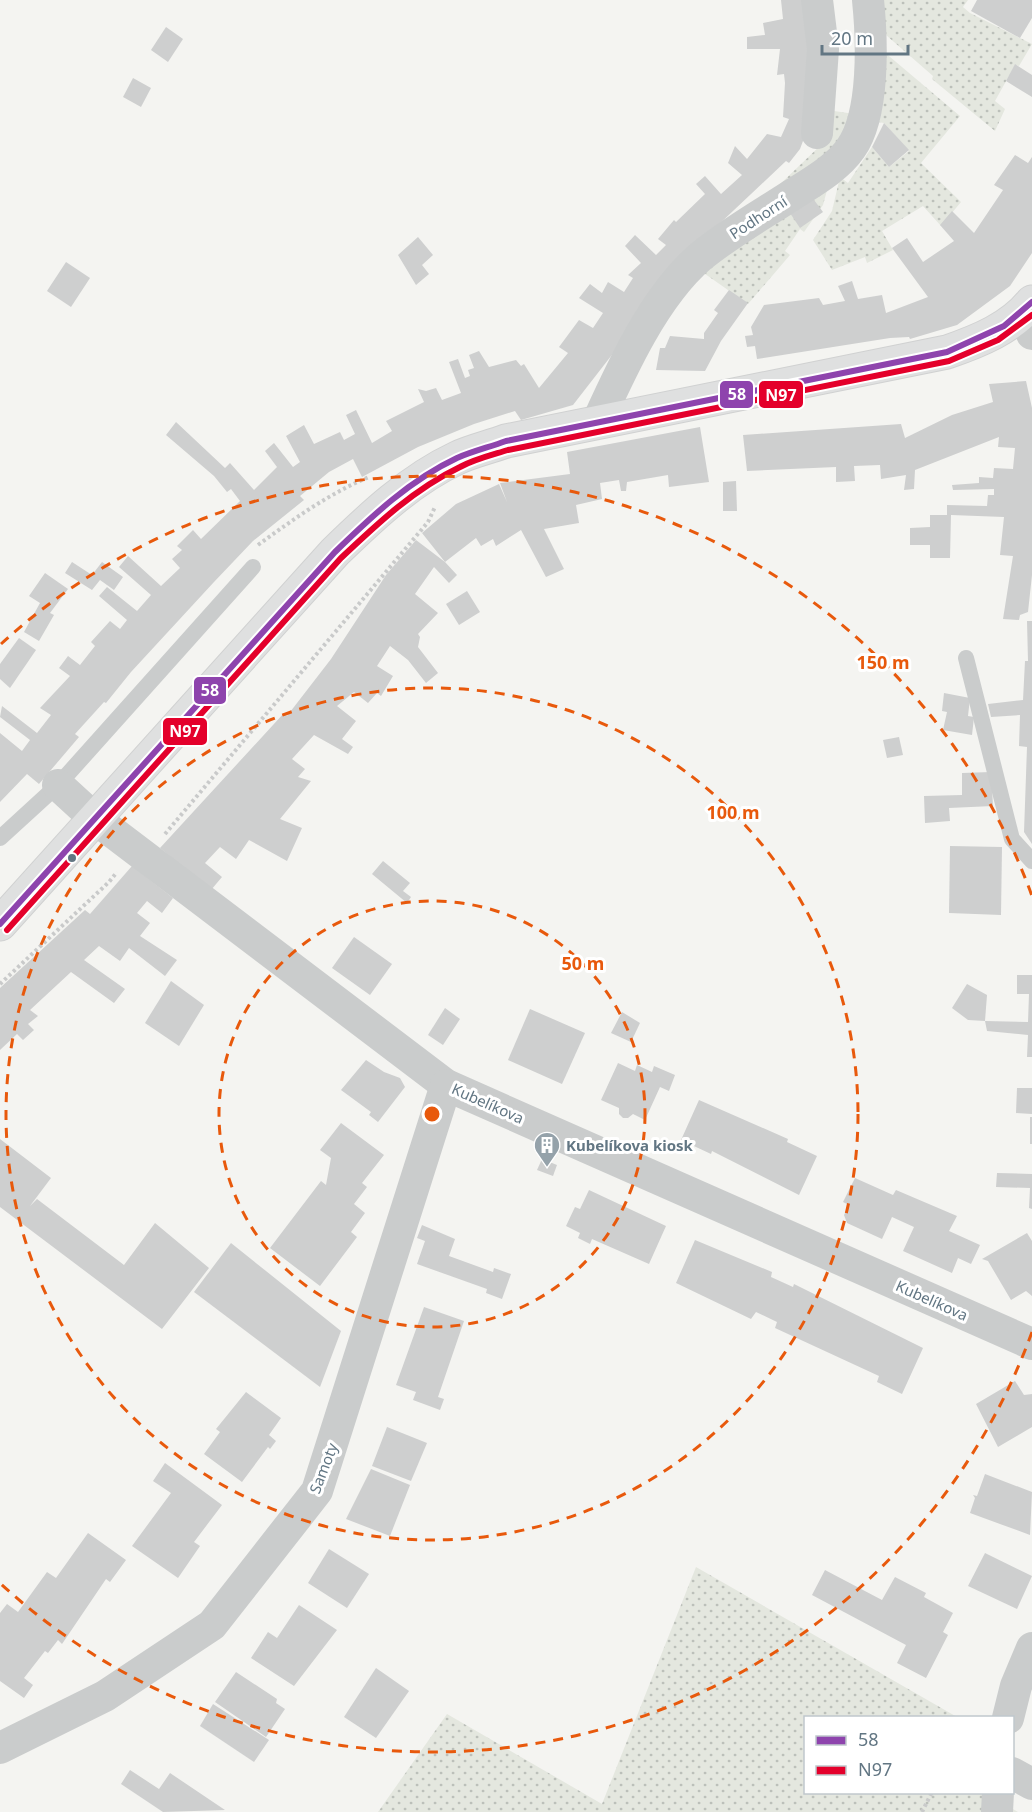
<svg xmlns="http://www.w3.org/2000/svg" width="1032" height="1812" font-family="'Noto Sans',sans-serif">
	<defs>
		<pattern id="grass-dots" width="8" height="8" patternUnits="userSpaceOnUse" patternTransform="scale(1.5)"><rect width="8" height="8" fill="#e4e7df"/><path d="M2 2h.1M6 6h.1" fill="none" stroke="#bcc0ba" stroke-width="1.8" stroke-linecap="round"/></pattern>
	</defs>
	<rect width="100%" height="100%" fill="#f4f4f1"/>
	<g fill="url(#grass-dots)">
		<path d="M882,0H968L963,7L970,13L1032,44L1019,66L1015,65L995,101L1005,109L995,131L932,79L933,76L886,35Z"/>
		<path d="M883,51L960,116L921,163L961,202L941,226L923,206L882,231L893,250L867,263L865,257L832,270L813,240L832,211L840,177L848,183L872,147L889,167L909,151L884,123L878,122Z"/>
		<path d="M827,110L855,114L845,142L746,217L825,141Z"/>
		<path d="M832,172L823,205L804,232L800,229L785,251L790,255L748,304L698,269Z"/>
		<path d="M696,1567L957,1717L806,1718V1792L985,1793L1018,1812H378L447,1714L602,1804Z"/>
	</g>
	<g fill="#cecfcf">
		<path d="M781,0H807L810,122L800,149L789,163L786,161L698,244L573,405L521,420L515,411L474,424L418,447L362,477L353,459L329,472L300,496L304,500L253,541L214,582L131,672L106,703L104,702L75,734L79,737L39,784L27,774L0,802V733L22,751L30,740L0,717L2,706L37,733L51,715L40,708L70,676L59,668L68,656L80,665L95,646L91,642L110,621L120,629L127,620L99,596L107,587L137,611L151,595L119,567L128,556L161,586L180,568L172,559L182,550L177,546L193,530L201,539L240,501L231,489L227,492L214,476L166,435L176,422L225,468L230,463L254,490L277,467L265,451L274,443L293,467L300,462L286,436L304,425L314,444L340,432L344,440L355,434L346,415L356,410L372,443L392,431L386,421L424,402L418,389L426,391L436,388L442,400L461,393L449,362L458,359L465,378L470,376L468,370L474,368L469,355L479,351L489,367L516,360L521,366L524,364L539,388L568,353L559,347L579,320L593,328L603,313L579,298L590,284L602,293L608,282L624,292L633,278L628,275L641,263L625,246L635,235L656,255L666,245L658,239L674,220L676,222L705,194L696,184L705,176L721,194L742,175L728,163L735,146L747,159L767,134L781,137L789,119L783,117L785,83L784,74L777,75L780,49H747V37L765,35L763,23L783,19Z"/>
		<path d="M977,0H1032V18L1020,38L971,11Z"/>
		<path d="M166,27L183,39L168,62L151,50Z"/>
		<path d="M1015,64L1032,75V97L1006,81Z"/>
		<path d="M133,78L151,88L141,107L123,97Z"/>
		<path d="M884,123L909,150L889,167L872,147Z"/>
		<path d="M1015,155L1028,163L1032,157V253L1010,286L957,325L910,339L909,337L890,338L757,359L755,346L747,347L745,336L753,335L751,327L764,305L819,298L823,305L845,301L838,286L852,281L858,299L882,295L886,313L928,297L892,248L907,238L923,262L954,241L940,225L952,211L974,233L1003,190L994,185Z"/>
		<path d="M808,192L823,212L800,228L786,207Z"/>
		<path d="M418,237L433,255L422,265L429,274L416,285L398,255Z"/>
		<path d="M66,262L90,278L71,307L47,291Z"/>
		<path d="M729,290L748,303L721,341L705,371L656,370L660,348H665L670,336L704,339V333L718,313L714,310Z"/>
		<path d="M1026,381L1032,408V575L1028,612L1020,615L1019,620L1003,619L1013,556L1000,555L1004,517L951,515L950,558H930V545H910V528L930,527V515H947V505L987,506L988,495H994V489L953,490L952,485L979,483V477L993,478L994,468L1013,469L1015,448L998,447L999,437L915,470L914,489L904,490L906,475L881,479L880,465L854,466L855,481L836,482V467L747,471L743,435L901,424L905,438L952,415L993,402L989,384Z"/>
		<path d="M700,427L709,482L669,487L668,475L627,482L626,491H621L619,480L600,483L602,499L576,505L579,523L544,529L564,569L546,577L521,530L496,546L493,539L481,546L476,538L445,562L422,533L456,504L499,484L507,502L500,483L570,474L567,452Z"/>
		<path d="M736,481L737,511H723V482Z"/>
		<path d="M416,540L445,562L457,575L449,583L434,567L415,594L438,613L418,634L420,637L418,647L438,673L426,683L408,660L390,646L377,666L393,676L381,696L377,693L368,703L354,692L337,706L356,721L342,739L353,747L348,754L314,735L292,759L305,769L298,777L311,781L280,819L302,828L287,861L249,840L236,859L220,847L205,863L222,877L211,890L160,848L284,713L287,716L331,659L386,575Z"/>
		<path d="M72,562L92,575L102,562L123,577L114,590L100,580L92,590L65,573Z"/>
		<path d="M45,573L68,589L50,613L54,615L39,641L24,632L40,603L29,596Z"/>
		<path d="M467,591L480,612L459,625L446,604Z"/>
		<path d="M1027,621H1032V844L1024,832L1027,747L1019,746L1020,715L991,717L988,704L1023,700L1025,661H1028Z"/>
		<path d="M19,638L36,650L10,688L0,679V664Z"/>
		<path d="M944,693L970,698L968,716L974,717L972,735L943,730L947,712L942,711Z"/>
		<path d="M899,737L903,755L887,758L883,740Z"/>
		<path d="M991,772L993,806L949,808L950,821L925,823L924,796L962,795V773Z"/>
		<path d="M950,846L1002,847L1001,915L949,913Z"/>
		<path d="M383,861L410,883L403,891L411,897L407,903L372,874Z"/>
		<path d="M132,866L173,898L162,913L147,901L137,913L150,923L140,936L177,960L165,976L129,948L120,961L99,946L84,960L125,989L114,1003L71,972L30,1010L38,1016L28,1024L34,1030L23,1040L17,1034L0,1050V988L85,910L90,914Z"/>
		<path d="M354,937L392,964L370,995L332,968Z"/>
		<path d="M1017,975H1032V1057H1027L1028,1035L987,1031L985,1021L1028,1022L1029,994H1017Z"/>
		<path d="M171,981L204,1005L179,1046L145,1023Z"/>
		<path d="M967,984L987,995L985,1021L968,1020L952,1008Z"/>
		<path d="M445,1008L460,1019L443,1045L428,1035Z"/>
		<path d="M530,1009L585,1033L562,1084L508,1060Z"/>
		<path d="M622,1012L640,1023L631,1042L611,1033Z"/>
		<path d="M366,1060L384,1072L400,1078L405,1087L378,1122L369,1115L371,1112L341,1090Z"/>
		<path d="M618,1063L635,1071L637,1065L652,1072L654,1066L675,1075L669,1091L660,1087L645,1120L633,1114L628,1118H623L619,1114V1108L601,1100Z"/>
		<path d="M1017,1088H1032V1114L1016,1113Z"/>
		<path d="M699,1100L788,1139L787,1142L817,1156L799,1195L712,1151L711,1154L681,1140Z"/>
		<rect x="1030" y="1117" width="2" height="27"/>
		<path d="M341,1123L384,1155L362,1183L367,1187L354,1204L365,1213L351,1232L357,1237L320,1286L270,1248L321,1181L326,1185L331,1158L320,1150Z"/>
		<path d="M0,1139L51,1178L30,1206L37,1199L124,1265L155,1223L209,1268L162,1329L0,1207Z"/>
		<path d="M542,1159L557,1165L553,1176L537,1170Z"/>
		<path d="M997,1173L1032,1174V1209L1029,1208L1030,1188L996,1187Z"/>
		<path d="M855,1178L893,1195L896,1190L957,1216L949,1231L980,1245L971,1264L958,1258L952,1273L903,1251L914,1227L892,1217L882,1239L847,1223L844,1215L849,1205L843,1202Z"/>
		<path d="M589,1190L666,1226L649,1264L592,1239L590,1244L578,1238L580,1233L566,1226L575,1207L580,1209Z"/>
		<path d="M422,1225L455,1239L449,1256L493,1272L494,1268L511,1274L502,1299L486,1293L487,1289L417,1264L425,1241L417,1238Z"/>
		<path d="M1027,1233L1032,1241V1296L1026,1291L1011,1300L988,1261L982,1259Z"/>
		<path d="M695,1240L772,1272L771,1277L793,1287L794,1284L923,1348L902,1394L877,1382L879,1376L775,1328L777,1322L756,1312L751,1319L676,1283Z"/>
		<path d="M231,1243L341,1331L320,1387L194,1292Z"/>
		<path d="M424,1307L464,1321L438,1397L444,1399L440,1410L413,1400L416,1392L396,1385Z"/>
		<path d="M1015,1381L1024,1395L1032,1394V1427L998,1447L976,1404Z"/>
		<path d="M246,1392L281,1418L269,1435L276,1441L270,1449L268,1447L242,1482L204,1454L220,1432L216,1429Z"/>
		<path d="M387,1427L427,1443L411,1481L372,1466Z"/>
		<path d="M165,1463L222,1505L194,1542L200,1546L178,1578L132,1546L171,1493L153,1481Z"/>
		<path d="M371,1469L410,1485L390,1536L346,1519Z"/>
		<path d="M985,1474L1032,1492L1030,1535L970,1513L975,1498L973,1495L977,1496Z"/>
		<path d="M88,1533L126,1560L110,1582L106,1579L62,1644L58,1640L48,1653L45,1651L24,1678L33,1685L24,1698L0,1681V1613L7,1604L18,1612L47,1572L56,1578Z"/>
		<path d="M329,1549L369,1574L347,1608L308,1583Z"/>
		<path d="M985,1553L1032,1576L1017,1609L968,1586Z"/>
		<path d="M825,1570L882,1600L895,1577L926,1593L924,1597L953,1613L943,1632L948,1635L926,1678L897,1663L906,1645L812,1595Z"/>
		<path d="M299,1605L337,1630L294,1686L251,1658L268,1632L277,1638Z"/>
		<path d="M376,1668L409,1691L376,1738L344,1717Z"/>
		<path d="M236,1672L277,1699L276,1703L285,1709L266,1737L215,1702Z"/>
		<path d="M213,1704L269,1740L254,1762L200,1726Z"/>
		<path d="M130,1770L159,1789L170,1773L225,1810L163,1812L121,1784Z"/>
	</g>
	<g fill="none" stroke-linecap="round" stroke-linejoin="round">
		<g stroke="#d0d1d1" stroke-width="35">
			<path id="secondary" d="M0,924L335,552C371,517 410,480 457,458C472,451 490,447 506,441L947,352C979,341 1011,328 1032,302"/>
		</g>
		<g stroke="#c9caca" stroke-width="4" stroke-dasharray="3 3" stroke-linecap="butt">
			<path d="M258,545C294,519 328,494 369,477"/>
			<path d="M165,834L428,522L435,507"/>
			<path d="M0,984L109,882L117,872"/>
			<path d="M922,1812L932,1792"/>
		</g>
		<g stroke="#cacccc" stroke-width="16">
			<path d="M966,658L1012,839L1032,861"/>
			<path d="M0,838L58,785L253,567"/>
		</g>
		<g stroke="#cacccc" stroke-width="32">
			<path d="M817,0L823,49L817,133"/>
			<path d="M1027,308L1032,334"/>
			<path d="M597,423C622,368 654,297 700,257C729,233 763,214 795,193C814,181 838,167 851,148C875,114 872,39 868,0"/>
			<path d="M58,785L94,818L446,1085L1032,1344"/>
			<path d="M1008,1718L1016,1686L1032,1648"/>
			<path d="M0,1748L105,1696L212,1625L317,1491L446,1085"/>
			<path d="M1012,1773L1032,1784"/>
			<path d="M997,1812L998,1792"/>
		</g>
		<use href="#secondary" stroke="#dfe0e0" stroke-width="33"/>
		<g stroke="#fff" stroke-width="10">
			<path id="bus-1" d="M0,924L335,552C372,516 410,480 457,458C473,451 490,447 506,441L947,352L1004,326L1032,302"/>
		</g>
		<g stroke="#fff" stroke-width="10">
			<path id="bus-2" d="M7,930L341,558C377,524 414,489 460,467C475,459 492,455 508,450L949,361L998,340L1032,315"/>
		</g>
		<use href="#bus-1" stroke="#8e44ad" stroke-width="6"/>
		<use href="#bus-2" stroke="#e4002b" stroke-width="6"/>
	</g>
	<g fill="none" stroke="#e8590c" stroke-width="3" stroke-dasharray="10 8">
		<circle cx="432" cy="1114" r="213"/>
		<circle cx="432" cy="1114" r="426"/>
		<path d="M1032 1332A638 638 0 0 1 1 1584M1 644A638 638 0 0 1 1032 896"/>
	</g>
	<defs>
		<g id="building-pin" transform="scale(1.35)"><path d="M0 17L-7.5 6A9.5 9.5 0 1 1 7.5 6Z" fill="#95a2aa" stroke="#fff"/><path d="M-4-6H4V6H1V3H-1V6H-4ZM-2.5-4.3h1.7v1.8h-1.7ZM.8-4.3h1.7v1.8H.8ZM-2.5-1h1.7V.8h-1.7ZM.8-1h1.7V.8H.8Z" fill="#fff"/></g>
	</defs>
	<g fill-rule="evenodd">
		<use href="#building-pin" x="547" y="1145"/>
	</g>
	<circle fill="#627683" stroke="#fff" stroke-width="2" cx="72" cy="858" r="5"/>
	<g text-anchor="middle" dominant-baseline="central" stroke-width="6" stroke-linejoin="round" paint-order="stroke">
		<g font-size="15" fill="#627683" stroke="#fff">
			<text transform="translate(758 217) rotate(-33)">Podhorní</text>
			<text transform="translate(488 1103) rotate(24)">Kubelíkova</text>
			<text transform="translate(932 1300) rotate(24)">Kubelíkova</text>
			<text transform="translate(323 1468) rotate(-69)">Samoty</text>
		</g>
		<g font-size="15" font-weight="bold" fill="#627683" stroke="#fff" text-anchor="start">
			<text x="566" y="1145">Kubelíkova kiosk</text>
		</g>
	</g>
	<circle cx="432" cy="1114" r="9" fill="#e8590c" stroke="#fff" stroke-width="3"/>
	<g font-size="18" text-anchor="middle" font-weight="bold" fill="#e8590c" stroke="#fff" stroke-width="6" stroke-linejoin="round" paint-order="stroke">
		<text x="883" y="669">150 m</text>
		<text x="733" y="819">100 m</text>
		<text x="583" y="970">50 m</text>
	</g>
	<g stroke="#fff" stroke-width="2">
		<rect x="719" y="380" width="35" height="29" rx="6" fill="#8e44ad"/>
		<rect x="758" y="380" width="46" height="29" rx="6" fill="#e4002b"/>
		<rect x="193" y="676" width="34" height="29" rx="6" fill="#8e44ad"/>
		<rect x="162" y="717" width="46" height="29" rx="6" fill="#e4002b"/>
	</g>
	<g font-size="16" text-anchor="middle" font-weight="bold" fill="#fff">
		<text x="737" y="400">58</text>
		<text x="781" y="401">N97</text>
		<text x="210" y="696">58</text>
		<text x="185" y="737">N97</text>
	</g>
	<rect x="804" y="1716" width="210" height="78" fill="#ffffff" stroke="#c0c8cd" stroke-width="1.5"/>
	<rect x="816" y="1736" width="30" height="9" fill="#8e44ad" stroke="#c0c8cd" stroke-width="1.5"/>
	<text x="858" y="1746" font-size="18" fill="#627683">58</text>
	<rect x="816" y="1766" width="30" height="9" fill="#e4002b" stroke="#c0c8cd" stroke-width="1.5"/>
	<text x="858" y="1776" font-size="18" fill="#627683">N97</text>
	<path d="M822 45v9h86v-9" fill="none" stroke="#627683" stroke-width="3"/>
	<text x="831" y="45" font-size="18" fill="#627683" stroke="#ffffff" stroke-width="4.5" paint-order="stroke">20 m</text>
</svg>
